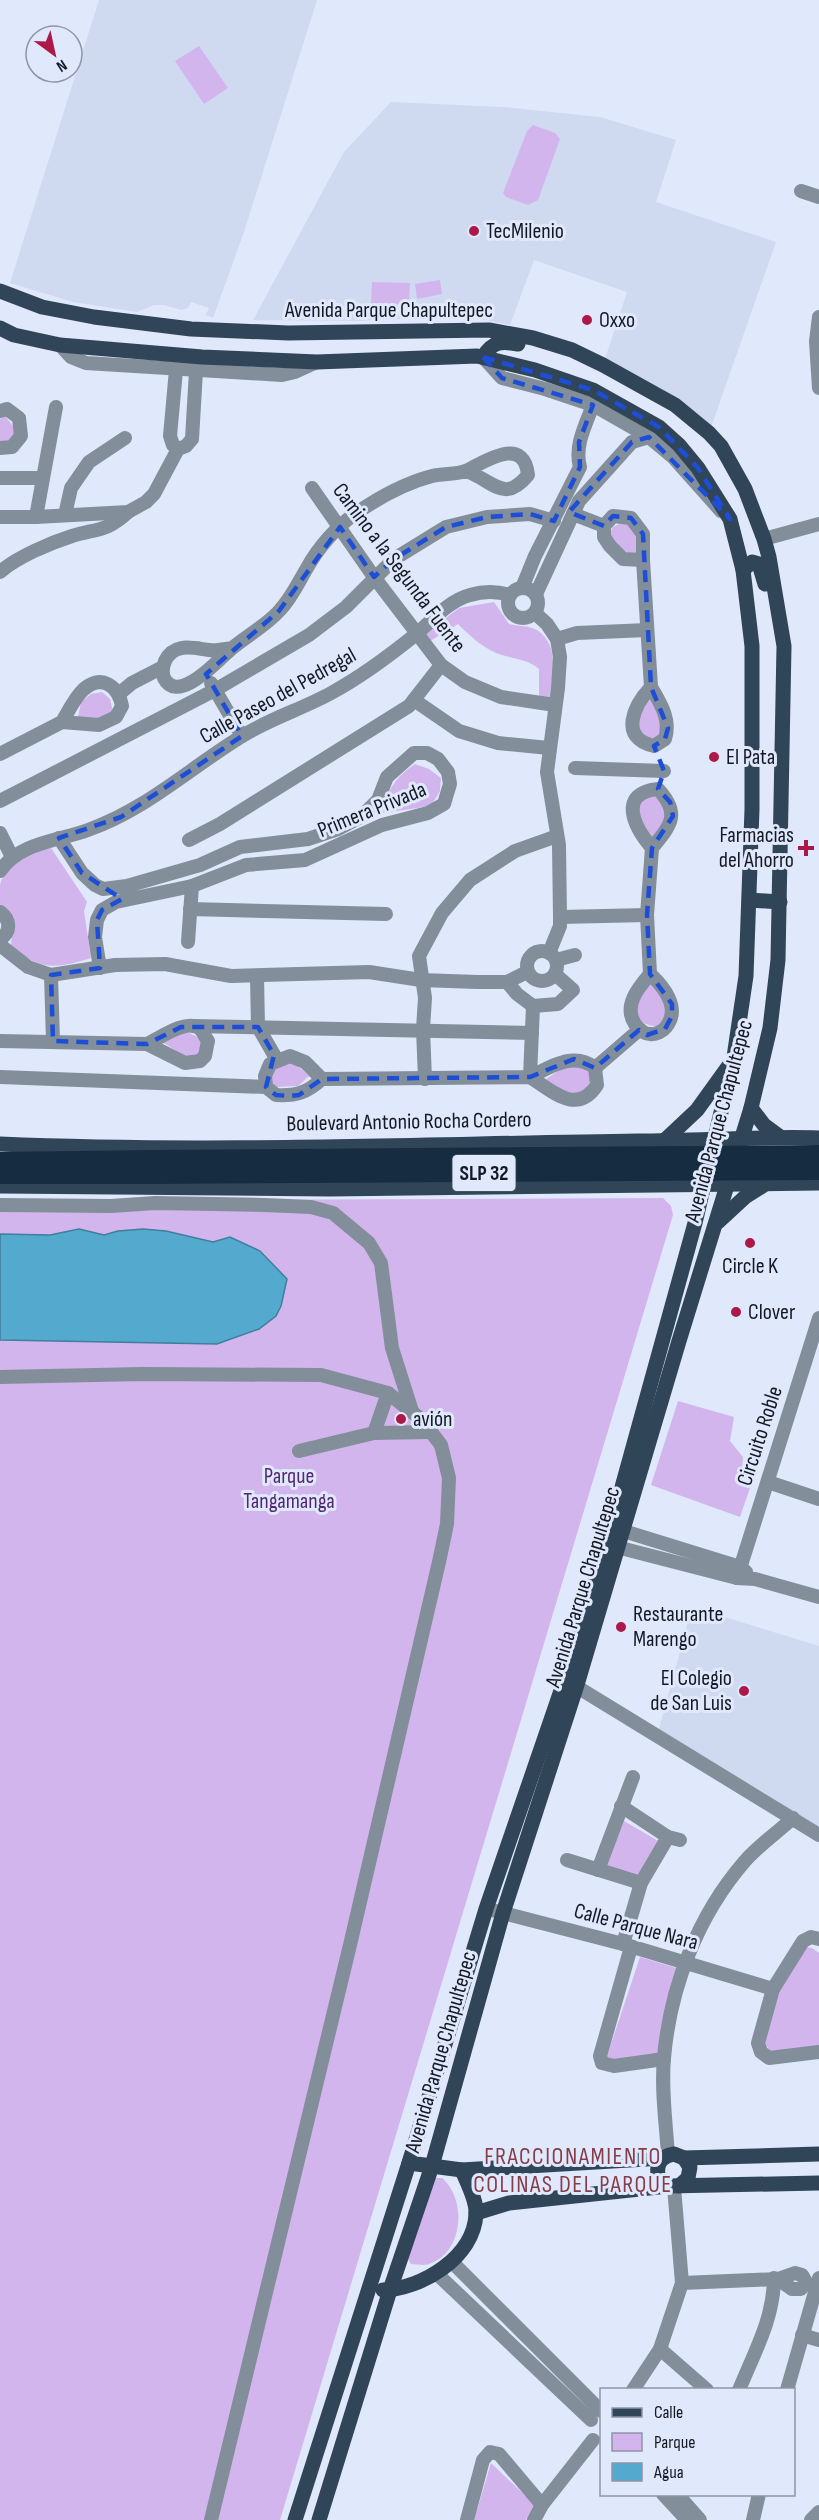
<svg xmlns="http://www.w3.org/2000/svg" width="819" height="2520" font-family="'Sofia Sans Condensed',sans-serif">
	<rect width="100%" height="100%" fill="#e0e8fc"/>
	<g fill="#cfd9f0">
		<path d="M99,0H317L244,232L213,318L206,315L209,308L191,302L188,308L181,310L164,305H154L137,312L73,302L10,283Z"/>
		<path d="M391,102L502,107L600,117L676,140L656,202L776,242L709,433L603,365L627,292L534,260L510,325L467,316L357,321L253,320L344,152Z"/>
		<path d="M692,1607L819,1646V1837L657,1736Z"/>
	</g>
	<g fill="#d3b5ed">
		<path d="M199,46L228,88L204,104L175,61Z"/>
		<path d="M533,125L555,133L560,139L538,200L528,205L506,197L503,193L527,131Z"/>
		<path d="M440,280L442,294L417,299L415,284Z"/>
		<path d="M372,282L410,283L409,305L371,304Z"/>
		<path d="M5,416L13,426L16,439L0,443V419Z"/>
		<path d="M621,523H627L638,538V556C624,552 615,547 609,535L613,527Z"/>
		<path d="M494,602L509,624C517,626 531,626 537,630C561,646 552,678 549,701H539V669C527,658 511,659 496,653C481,646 470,636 458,624L427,643L422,636L459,608Z"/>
		<path d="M102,692L110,699L113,712L103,721L78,717L81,702L91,694Z"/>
		<path d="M649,696L662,717L659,738L651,740L635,726Z"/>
		<path d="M415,764L429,769L441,778L440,791L431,806L383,813C387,789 396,777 415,764Z"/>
		<path d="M658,792L671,814L652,846L644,836L637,799Z"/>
		<path d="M51,848L87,902L84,911L91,958C56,969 40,971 11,946C13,929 15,916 0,905C0,899 0,891 0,885C5,863 30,851 51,848Z"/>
		<path d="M650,977L669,1005L662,1025C649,1028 643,1023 634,1015L640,990Z"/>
		<path d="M183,1030L202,1039V1051L196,1057L184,1056L162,1042Z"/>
		<path d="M291,1060L309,1076L298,1086L277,1087L271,1082L272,1067Z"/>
		<path d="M574,1066L585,1069L591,1075C590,1087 585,1090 575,1094L553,1087L546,1079L560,1070Z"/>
		<path d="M663,1198L671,1206L673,1215L280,2520H0V1201Z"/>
		<path d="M678,1401L734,1417L730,1441L743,1457L742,1470L754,1476L740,1517L651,1485Z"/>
		<path d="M624,1821L660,1842L635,1881L604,1870Z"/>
		<path d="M806,1947L812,1948L819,1953V2049L770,2051L764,2042L773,1994Z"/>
		<path d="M640,1957L680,1969L661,2057L605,2062Z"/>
		<path d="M433,2178H442C467,2199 464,2253 429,2264C424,2266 416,2264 411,2264L408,2259Z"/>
		<path d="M491,2463L535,2505L526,2520H474Z"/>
	</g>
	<path fill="#53aace" stroke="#407e9b" stroke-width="1.5" d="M79,1229L104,1235L118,1231L143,1229L166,1231L213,1242L230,1237L260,1251L287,1279L281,1306L276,1316L259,1329L217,1344L0,1340V1234L50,1235Z"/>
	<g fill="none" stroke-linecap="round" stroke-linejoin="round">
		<g stroke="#828e99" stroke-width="14">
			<path d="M801,191L819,197"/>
			<path d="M819,317L816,341L819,388"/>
			<path d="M60,345L71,357L86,363L282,375L295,372L317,362"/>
			<path d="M483,357L502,378L545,389L593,405L649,437L673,457L721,511"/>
			<path d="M176,370L170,436L173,445L178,449"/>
			<path d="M0,411L7,409L19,418L21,436L12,447L0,448"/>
			<path d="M0,478H42"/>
			<path d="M312,488L374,577L441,665L465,682L501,697L555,705"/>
			<path d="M573,514L604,526"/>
			<path d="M65,515L71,488L89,462L125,438"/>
			<path d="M0,517H36L128,512L146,502L154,494L178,449L186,446L192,439L196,371"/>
			<path d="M36,517L56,407"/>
			<path d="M764,539L819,524"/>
			<path d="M643,560L623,559L610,546L604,537V526L613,516L631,518L643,534V560L651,687C661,704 671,720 665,739L654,746C618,738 634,705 651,687"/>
			<path d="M0,572C17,557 50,543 72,536C99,528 106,532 128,512"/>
			<circle cx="523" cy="603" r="15"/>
			<path d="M522,588L535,556L580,467C574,446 586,424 593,405"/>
			<path d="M536,594L579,501L632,442L649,437"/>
			<path d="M535,613L547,624L557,639L560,657L558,688L547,772L559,845L560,917V926L549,953"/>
			<path d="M557,639L577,633L647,630"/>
			<path d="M232,648C224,649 216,651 209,650C193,648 174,642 165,661C163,666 162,673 164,678C178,706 219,659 230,650C246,636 266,626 280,610C292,597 298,583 307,568C318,548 336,527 355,514C378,498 405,483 432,476C444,473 458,475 468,470C487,460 524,436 528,475C504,504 494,481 466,471"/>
			<path d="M211,683L242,736"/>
			<path d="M120,693L132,683L163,667"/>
			<path d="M414,700L459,731L498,743L549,748"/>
			<path d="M0,754L62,722L99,725L116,717L122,706C118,686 102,674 84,689C75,697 68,712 62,722"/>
			<path d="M575,768L664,771"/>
			<path d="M658,789C681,814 671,825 652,848C634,827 617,793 658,789Z"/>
			<path d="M0,801L215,690L309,635L346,607L394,559L446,527L487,517L530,514L554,521"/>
			<path d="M0,833L12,857"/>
			<path d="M59,838L82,873L95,885L103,889L127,886L200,865L240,847L308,839L338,829L362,816L378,800L387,777L414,753H427L438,759L448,772L450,784L444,804L428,813L382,825L305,860L246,865L192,886L116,902L102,910L97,920L95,937L100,968"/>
			<path d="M189,840L220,824L409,706L441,665"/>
			<path d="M0,871C20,842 58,841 88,830C145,810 189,769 239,738C268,719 303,709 333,692C362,676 389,656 415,635C432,621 448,601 470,595C483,591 497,591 510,595"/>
			<path d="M190,909L386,914"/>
			<path d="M0,912C11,920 11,932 0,939"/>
			<path d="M560,917L647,915"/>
			<path d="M188,942L192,886"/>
			<path d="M0,945L28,967L51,975L115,965L165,964L231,976L369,972L421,980L477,982H507L527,972"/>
			<circle cx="542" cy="966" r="15"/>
			<path d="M556,960L575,955"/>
			<path d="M650,974C664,987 681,1008 666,1027C663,1031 656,1035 650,1034C643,1034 639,1029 635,1024C623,1006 638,988 650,974Z"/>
			<path d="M650,974L647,915L652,848"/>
			<path d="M51,975L53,1041"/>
			<path d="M257,977L258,1027L277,1060"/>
			<path d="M507,982L517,994L533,1006L558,1004L573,990L555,974"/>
			<path d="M193,1026L532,1033"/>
			<path d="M0,1041L147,1044L185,1063L200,1061L205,1056L208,1041C205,1037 203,1031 199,1028C185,1019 160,1038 147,1044"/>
			<path d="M290,1056L305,1062L322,1079C307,1093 296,1096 276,1095L266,1087L265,1076L270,1064Z"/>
			<path d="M595,1068L639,1030"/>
			<path d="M0,1077L266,1087"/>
			<path d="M530,1077L533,1006"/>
			<path d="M322,1079L530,1077C550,1067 574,1051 595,1068L597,1085C577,1116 552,1091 530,1077"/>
			<path d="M425,1079L423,1029L425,998L419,956L442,913L470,880L515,851L557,836"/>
			<path d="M0,1205L111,1206L155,1203L264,1205L311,1207L333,1213L369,1243L381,1263L392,1348L412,1411"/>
			<path d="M0,1377L143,1374L321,1375L388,1393L422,1420L441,1445L449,1478L447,1524L439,1562L350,1945L211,2520"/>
			<path d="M374,1433L388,1393"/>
			<path d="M299,1451L374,1433L431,1432"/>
			<path d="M768,1482L819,1499"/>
			<path d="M614,1528L740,1567L746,1572"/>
			<path d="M609,1545L737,1578L755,1579L819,1597"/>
			<path d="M737,1578L819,1318"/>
			<path d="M569,1682L819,1835"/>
			<path d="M621,1806L668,1837L680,1840"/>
			<path d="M567,1860L641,1883"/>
			<path d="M598,1870L633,1777"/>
			<path d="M492,1910L623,1944L773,1989"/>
			<path d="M819,1939L811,1937L803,1941L773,1989L758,2043L761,2052L769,2058L819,2052"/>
			<path d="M623,1944L641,1883L668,1837"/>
			<path d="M631,1947L600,2056L602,2063L614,2066L664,2059"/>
			<path d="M668,2155C666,2123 661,2090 664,2058C670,1987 698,1915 745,1861C759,1845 778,1832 793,1818"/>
			<path d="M452,2262L601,2411"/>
			<path d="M436,2273L591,2420"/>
			<path d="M682,2283L778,2279L795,2273L802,2275L806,2282L801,2289H792L778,2279"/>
			<path d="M802,2335L819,2340"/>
			<path d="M660,2349L707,2390"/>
			<path d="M633,2390L660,2349L682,2283L674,2187"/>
			<path d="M739,2390C754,2353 774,2318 774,2278"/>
			<path d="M787,2390L819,2278"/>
			<path d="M663,2494L687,2520"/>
			<path d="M677,2494L700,2520"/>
			<path d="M467,2520L483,2460L490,2452L499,2454L542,2505"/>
			<path d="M534,2520L542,2505L593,2440"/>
			<path d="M753,2520L759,2494"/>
			<path d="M811,2520L819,2512"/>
		</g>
		<g stroke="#314558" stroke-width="15">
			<path d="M0,291L42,307L94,317L191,329L288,333L489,330L533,338L572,350L603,365L675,405L709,433L721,446L745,489L764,539L769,557L784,646L778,960L770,1028L751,1108L679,1341L576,1688L503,1913L432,2166L390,2290L319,2520"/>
			<path d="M0,328L14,335L60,345L202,357L317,362L477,356L535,370L593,390L659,427L679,445L698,468L730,519L743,570L752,646V809L746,976L734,1057L695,1223L611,1527L565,1679L486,1909L409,2163L295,2520"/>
			<path d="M483,357C493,341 501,341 518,344"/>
			<path d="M743,570L752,562L759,564L765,584"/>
			<path d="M750,900L780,902"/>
			<path d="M751,1108L764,1125L779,1136"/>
			<path d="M664,1141L697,1110L728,1067"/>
			<path d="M0,1144C212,1153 426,1144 638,1141C699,1141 759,1136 819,1138"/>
			<path d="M0,1186L330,1189L819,1183"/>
			<path d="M718,1222L745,1197L764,1185"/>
			<path d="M684,2158L819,2154"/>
			<path d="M409,2163L462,2170L663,2158"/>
			<path d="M668,2186L659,2179C655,2166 660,2156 674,2154L684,2158L690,2167L688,2178L679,2186"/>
			<path d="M476,2213L509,2203L668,2186L819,2183"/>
			<path d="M383,2290C422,2289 474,2257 476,2214C477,2200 467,2183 462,2170"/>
		</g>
		<g stroke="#152c41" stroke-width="18">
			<path d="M0,1161L152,1159"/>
			<path d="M0,1175H149"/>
		</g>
		<g stroke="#152c41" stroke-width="18">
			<path d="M152,1159L819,1154"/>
			<path d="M149,1175L819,1171"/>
		</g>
	</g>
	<path fill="none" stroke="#1d4ed8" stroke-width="4.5" stroke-dasharray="12 8" stroke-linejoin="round" d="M483,357L593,390L659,427L698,468L730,519L649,437L632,442L569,512L604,526L613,516L631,518L643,534L651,687L668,728L665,739L654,746L664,771L658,789L670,802L673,816L652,848L647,915L650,974L672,1004V1016L665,1029L647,1035L639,1030L595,1068L574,1059L530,1077L322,1079L299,1095L289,1096L276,1095L266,1087L274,1055L258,1027H181L147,1044L53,1041L51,975L100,968L97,920L102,910L122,899L82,873L59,838L121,817L242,736L206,674L279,611L340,527L374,577L394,559L446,527L487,517L530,514L554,521L580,467L579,442L593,405L502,378Z"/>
	<g fill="#ac1948" stroke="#e0e8fc" stroke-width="2">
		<circle cx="474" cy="231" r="6"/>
		<circle cx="587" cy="320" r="6"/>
		<circle cx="714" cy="757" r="6"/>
		<path d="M803 839h6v6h6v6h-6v6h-6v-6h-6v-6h6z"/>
		<circle cx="750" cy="1243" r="6"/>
		<circle cx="736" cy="1312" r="6"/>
		<circle cx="401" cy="1419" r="6"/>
		<circle cx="621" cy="1627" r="6"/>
		<circle cx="744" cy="1691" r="6"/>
	</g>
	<g text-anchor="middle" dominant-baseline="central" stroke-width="6" stroke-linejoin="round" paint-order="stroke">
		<rect fill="#e0e8fc" stroke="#515765" stroke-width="1.5" x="452.5" y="1155" width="63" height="36" rx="4.5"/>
		<g font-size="21" font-weight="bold" fill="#141924">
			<text x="484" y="1173">SLP 32</text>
		</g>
		<g font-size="22" fill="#141924" stroke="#e0e8fc" text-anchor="start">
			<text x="486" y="231">TecMilenio</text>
			<text x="599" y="320">Oxxo</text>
			<text x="726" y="757">El Pata</text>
			<text x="794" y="835" text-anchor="end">Farmacias<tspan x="794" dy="25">del Ahorro</tspan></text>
			<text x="750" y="1266" text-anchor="middle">Circle K</text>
			<text x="748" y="1312">Clover</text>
			<text x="413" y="1419">avión</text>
			<text x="633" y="1614">Restaurante<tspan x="633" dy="25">Marengo</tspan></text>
			<text x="732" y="1678" text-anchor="end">El Colegio<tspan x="732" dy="25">de San Luis</tspan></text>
		</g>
		<g font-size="22" fill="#141924" stroke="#e0e8fc">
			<text x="389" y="310">Avenida Parque Chapultepec</text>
			<text transform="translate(399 568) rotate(53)">Camino a la Segunda Fuente</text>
			<text transform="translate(278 696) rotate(-29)">Calle Paseo del Pedregal</text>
			<text transform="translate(372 810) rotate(-22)">Primera Privada</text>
			<text transform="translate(719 1121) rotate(-75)">Avenida Parque Chapultepec</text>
			<text transform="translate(409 1122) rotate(-1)">Boulevard Antonio Rocha Cordero</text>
			<text transform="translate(760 1436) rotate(-72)">Circuito Roble</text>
			<text transform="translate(583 1587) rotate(-73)">Avenida Parque Chapultepec</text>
			<text transform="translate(636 1927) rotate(15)">Calle Parque Nara</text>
			<text transform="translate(441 2052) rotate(-74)">Avenida Parque Chapultepec</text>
		</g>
		<g font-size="22" fill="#552773" stroke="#e0e8fc">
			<text x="289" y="1476">Parque<tspan x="289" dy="25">Tangamanga</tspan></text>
		</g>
		<g font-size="24" letter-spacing="1.5" fill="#853d4b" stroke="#e0e8fc">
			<text x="573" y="2156">FRACCIONAMIENTO<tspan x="573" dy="28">COLINAS DEL PARQUE</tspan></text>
		</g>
	</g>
	<rect x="600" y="2388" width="195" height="108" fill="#e0e8fc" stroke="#8e95a6" stroke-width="1.5"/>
	<rect x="612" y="2408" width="30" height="9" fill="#314558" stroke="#8e95a6" stroke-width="1.5"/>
	<text x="654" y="2418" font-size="18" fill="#141924">Calle</text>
	<rect x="612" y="2433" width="30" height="18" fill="#d3b5ed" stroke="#8e95a6" stroke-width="1.5"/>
	<text x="654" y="2448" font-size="18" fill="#141924">Parque</text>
	<rect x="612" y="2463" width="30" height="18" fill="#53aace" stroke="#8e95a6" stroke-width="1.5"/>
	<text x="654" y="2478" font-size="18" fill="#141924">Agua</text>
	<g transform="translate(54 54) rotate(147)"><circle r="28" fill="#e0e8fc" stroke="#8e95a6" stroke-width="1.5"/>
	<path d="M0-4.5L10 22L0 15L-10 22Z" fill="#ac1948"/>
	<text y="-9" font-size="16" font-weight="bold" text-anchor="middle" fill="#141924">N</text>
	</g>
</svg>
